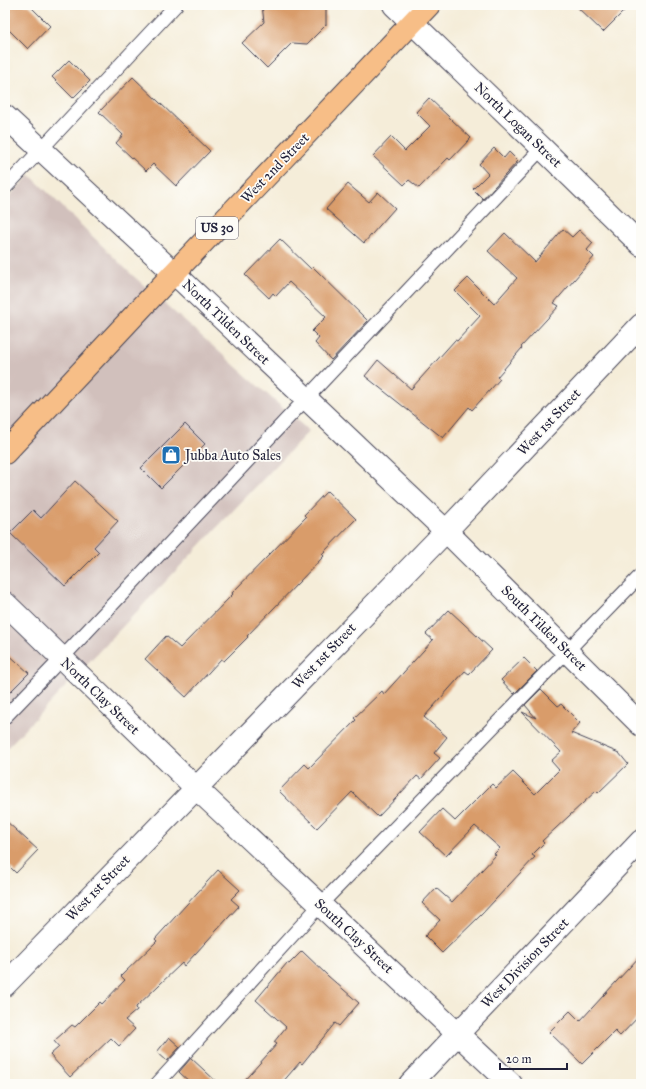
<svg xmlns="http://www.w3.org/2000/svg" width="646" height="1089" font-family="'IM FELL Great Primer',serif">
	<rect width="100%" height="100%" fill="#fdfcf7"/>
	<filter id="ink" filterUnits="userSpaceOnUse"><feTurbulence type="fractalNoise" baseFrequency=".025" numOctaves="2"/><feDisplacementMap in="SourceGraphic" scale="8" xChannelSelector="R" yChannelSelector="G"/><feConvolveMatrix kernelMatrix="1 2 1 2 8 2 1 2 1" color-interpolation-filters="sRGB"/></filter>
	<filter id="wash" filterUnits="userSpaceOnUse"><feTurbulence type="fractalNoise" baseFrequency=".012" numOctaves="4" result="noise"/><feDisplacementMap in="SourceGraphic" scale="16" xChannelSelector="R" yChannelSelector="G"/><feGaussianBlur stdDeviation="0.9" result="paint"/><feColorMatrix in="noise" values="0 0 0 0 0 0 0 0 0 0 0 0 0 0 0 0 0 1.4 0 .05"/><feComposite in="paint" operator="in"/></filter>
	<g filter="url(#wash)">
		<rect width="100%" height="100%" fill="#f5edd9"/>
		<path fill="#d1c0bc" d="M30,175L130,273L309,431L5,750V201Z"/>
		<g id="blocks">
			<g fill="#d99c6b">
				<path d="M5,5H29L50,26L28,49L5,26Z"/>
				<path d="M262,5H326V25L307,44L292,43L267,68L242,43L264,22Z"/>
				<path d="M575,5H630L603,32Z"/>
				<path d="M69,60L90,81L73,98L52,77Z"/>
				<path d="M133,77L210,151L176,186L153,164L146,171L116,143L123,135L99,112Z"/>
				<path d="M429,98L471,138L450,160L448,158L419,188L409,180L404,185L373,156L391,137L405,151L430,126L416,112Z"/>
				<path d="M494,148L504,158L509,152L518,161L483,199L473,189L488,174L479,164Z"/>
				<path d="M348,184L369,202L378,192L395,208L364,243L326,209Z"/>
				<path d="M563,229L572,237L579,230L593,243L587,250L594,257L554,303L559,306L521,347L522,348L497,377L500,379L472,410L469,407L443,438L365,376L378,360L411,389L455,340L457,341L480,316L455,291L468,278L494,304L517,278L488,251L505,233L535,262Z"/>
				<path d="M280,239L311,269L313,267L368,321L331,360L315,343L319,338L312,331L326,317L289,282L276,296L273,293L269,298L245,275Z"/>
				<path d="M185,424L205,444L161,488L141,468Z"/>
				<path d="M75,481L118,521L94,547L99,552L65,586L10,533L33,510L41,518Z"/>
				<path d="M327,491L356,519L322,554L324,556L247,636L248,637L224,661L221,659L186,697L145,659L166,636L180,648L233,594L232,593L306,517L304,515Z"/>
				<path d="M449,610L492,650L469,674L465,671L424,717L447,737L434,753L440,758L421,779L417,776L378,817L352,792L317,828L279,791L305,764L309,768L356,720L354,718L382,691L384,694L433,640L426,634Z"/>
				<path d="M5,651L29,673L5,697Z"/>
				<path d="M524,658L537,671L514,694L501,680Z"/>
				<path d="M541,689L558,706L561,704L580,723L571,733L619,753L628,764L598,793L596,791L542,841L544,843L532,855L535,857L482,914L442,953L425,936L440,920L422,903L436,888L452,902L496,855L494,854L500,848L475,826L446,856L420,832L442,809L455,821L492,784L496,788L513,772L535,794L559,770L551,761L561,752L522,712L536,718L525,705Z"/>
				<path d="M5,820L38,850L16,873L5,862Z"/>
				<path d="M218,870L240,890L231,899L239,906L184,966L182,963L136,1007L137,1010L125,1020L135,1029L119,1046L111,1038L70,1077L50,1055L59,1047L54,1041L72,1025L75,1027L100,1002L102,1004L125,980L121,976L157,941L155,939Z"/>
				<path d="M302,951L328,976L359,1003L339,1026L335,1023L302,1064L300,1062L281,1084H241L277,1044L274,1042L286,1027L256,1000L287,963L289,964Z"/>
				<path d="M641,955V1014L620,1036L615,1031L582,1064L549,1032L570,1011L580,1021Z"/>
				<path d="M169,1037L180,1047L167,1061L157,1052Z"/>
				<path d="M191,1058L219,1084H192L179,1072Z"/>
			</g>
		</g>
	</g>
	<g filter="url(#ink)">
		<use href="#blocks" fill-opacity="0" stroke="#424053" stroke-width="1"/>
		<g fill="none" stroke-linecap="round" stroke-linejoin="round">
			<g stroke="#424053" stroke-width="15">
				<g id="lane">
					<path d="M5,188L176,5"/>
					<path d="M5,717L62,658L542,148"/>
					<path d="M157,1084L320,905L641,575"/>
				</g>
			</g>
			<g stroke="#424053" stroke-width="24">
				<g id="street">
					<path d="M394,5L542,148L641,245"/>
					<path d="M5,116L174,273L446,531L641,725"/>
					<path d="M5,603L196,788L511,1084"/>
					<path d="M5,985L446,531L641,325"/>
					<path d="M410,1084L641,841"/>
				</g>
			</g>
			<g stroke="#424053" stroke-width="24">
				<path id="highway" d="M5,453L174,273L429,5"/>
			</g>
			<use href="#lane" stroke="#fff" stroke-width="13"/>
			<use href="#street" stroke="#fff" stroke-width="22"/>
			<use href="#highway" stroke="#f7be87" stroke-width="22"/>
		</g>
	</g>
	<defs>
		<g id="shop-square" transform="scale(1)"><rect x="-9" y="-9" width="18" height="18" rx="4" fill="#1f6fb2" stroke="#fdfcf7"/><path d="M-5-2.5h2.3a2.7 3.5 0 0 1 5.4 0H5L5.5 6h-11ZM-1.5-2.5h3a1.5 2.3 0 0 0-3 0Z" fill="#fff"/></g>
	</defs>
	<g fill-rule="evenodd">
		<use href="#shop-square" x="171" y="455"/>
	</g>
	<g text-anchor="middle" dominant-baseline="central" stroke-width="3.5" stroke-linejoin="round" paint-order="stroke">
		<rect fill="#fdfcf7" stroke="#646373" stroke-width="1" x="196" y="217" width="42" height="22" rx="3"/>
		<g font-size="13" font-weight="bold" fill="#22223b">
			<text x="217" y="228">US 30</text>
		</g>
		<g font-size="14" fill="#22223b" stroke="#fdfcf7">
			<text transform="translate(518 125) rotate(44)">North Logan Street</text>
			<text transform="translate(275 168) rotate(-46)">West 2nd Street</text>
			<text transform="translate(226 322) rotate(44)">North Tilden Street</text>
			<text transform="translate(549 422) rotate(-47)">West 1st Street</text>
			<text transform="translate(544 628) rotate(45)">South Tilden Street</text>
			<text transform="translate(324 656) rotate(-46)">West 1st Street</text>
			<text transform="translate(100 696) rotate(44)">North Clay Street</text>
			<text transform="translate(98 888) rotate(-46)">West 1st Street</text>
			<text transform="translate(354 936) rotate(43)">South Clay Street</text>
			<text transform="translate(525 963) rotate(-46)">West Division Street</text>
		</g>
		<g font-size="14" fill="#22223b" stroke="#fdfcf7" text-anchor="start">
			<text x="185" y="455">Jubba Auto Sales</text>
		</g>
	</g>
	<rect width="646" height="1089" fill="none" stroke="#fdfcf7" stroke-width="20"/>
	<path d="M500 1063v6h67v-6" fill="none" stroke="#22223b" stroke-width="2"/>
	<text x="506" y="1063" font-size="12" fill="#22223b" stroke="#fdfcf7" stroke-width="3" paint-order="stroke">20 m</text>
</svg>
